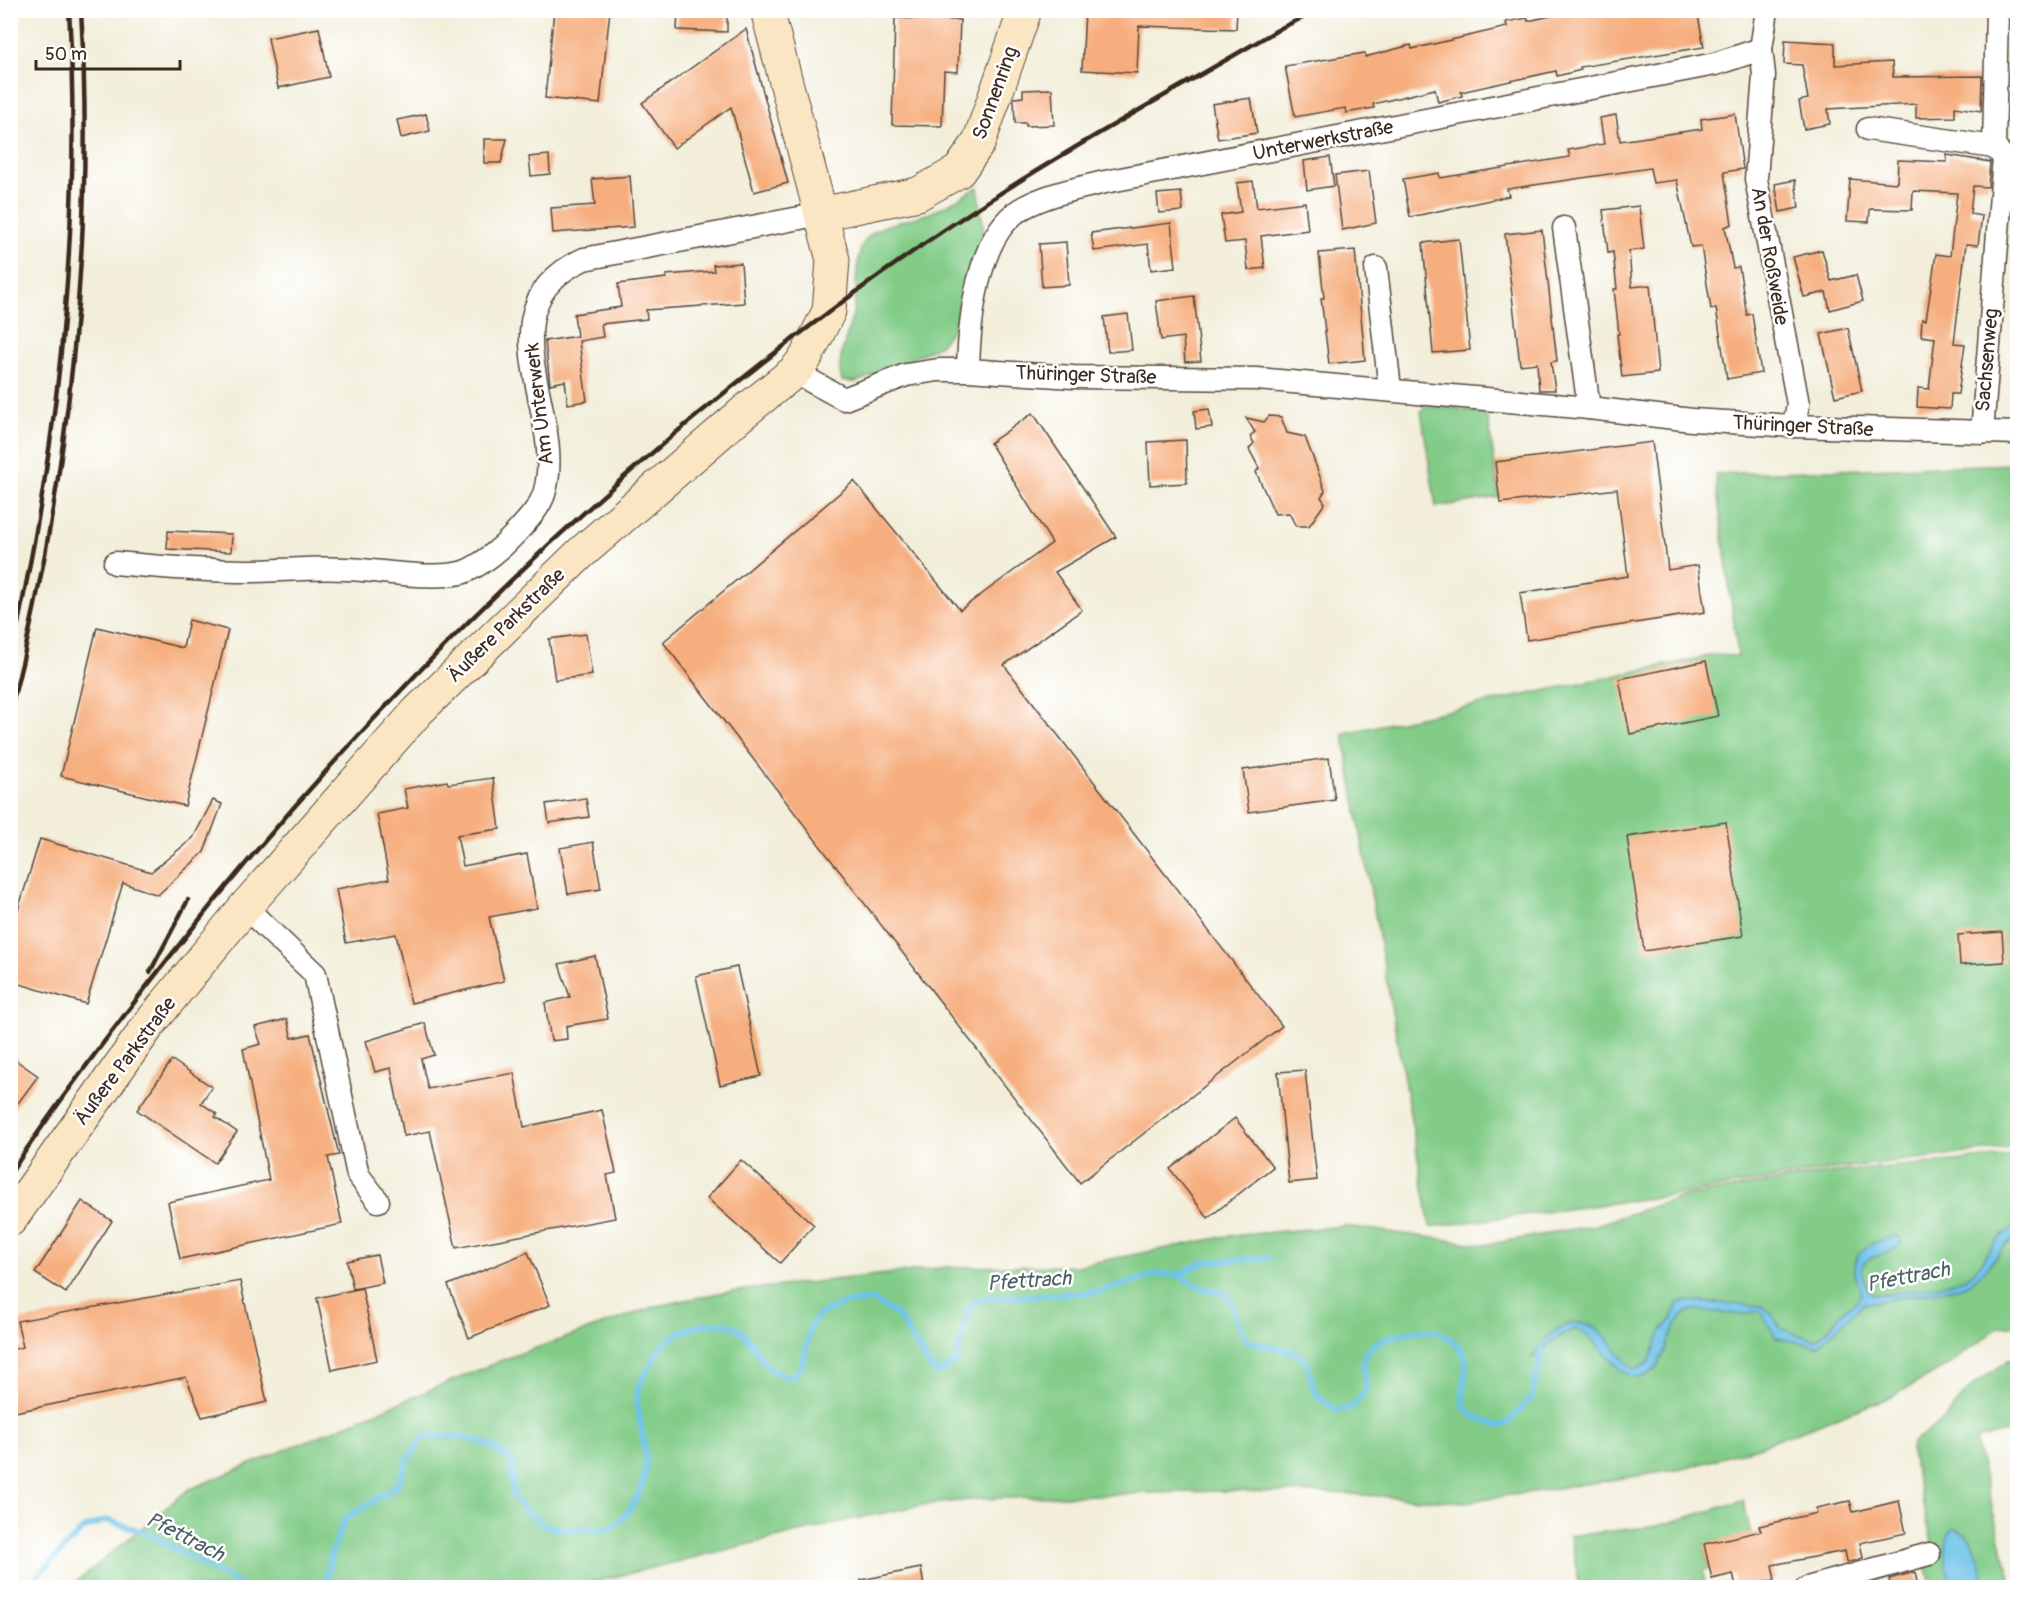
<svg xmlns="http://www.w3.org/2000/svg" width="2028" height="1598" font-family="Pangolin,sans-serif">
	<rect width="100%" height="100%" fill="#fff"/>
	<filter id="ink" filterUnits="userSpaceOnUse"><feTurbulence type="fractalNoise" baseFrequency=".0167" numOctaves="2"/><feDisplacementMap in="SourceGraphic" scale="12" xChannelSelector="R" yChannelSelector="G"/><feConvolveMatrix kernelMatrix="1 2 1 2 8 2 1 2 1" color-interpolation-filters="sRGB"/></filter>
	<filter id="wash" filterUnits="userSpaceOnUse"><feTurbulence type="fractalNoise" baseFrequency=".008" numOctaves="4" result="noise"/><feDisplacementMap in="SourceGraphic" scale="24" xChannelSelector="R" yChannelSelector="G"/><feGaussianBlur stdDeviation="1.35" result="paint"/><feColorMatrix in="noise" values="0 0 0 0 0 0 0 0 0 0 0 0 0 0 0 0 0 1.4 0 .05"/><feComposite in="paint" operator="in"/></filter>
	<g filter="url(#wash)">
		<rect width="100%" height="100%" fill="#f2eeda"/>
		<g fill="#82cc88" stroke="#5e7b53" stroke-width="1.5">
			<path d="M978,187L984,234L953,328L940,345L905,362L856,382L842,381C835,360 848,336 853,314C858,293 854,267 862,246C871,223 910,221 930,213C947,206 963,196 978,187Z"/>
			<path d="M1435,404L1477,412L1488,418L1499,497L1436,507L1421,411L1425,406Z"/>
			<path d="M2017,464V1147L1831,1169L1682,1194L1430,1227L1343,733L1714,655L1738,656L1715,474Z"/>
			<path d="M2017,1155V1325L1999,1327L1947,1366L1891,1397L1755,1448L1683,1469L1465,1502L1334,1493L1215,1491L979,1499L929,1504L849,1520L573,1587L69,1588L188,1490L505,1359L653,1307L719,1293L947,1267L1076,1266L1228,1236L1345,1226L1485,1245L1596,1225L1682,1197L1826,1173Z"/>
			<path d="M2011,1358L2017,1384V1430L1975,1439L2012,1587H1931L1926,1564L1936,1560L1910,1449L1912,1443L1946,1418L1964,1393Z"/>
			<path d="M1743,1501L1759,1568L1704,1544L1709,1569L1703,1570L1705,1581L1696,1582L1694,1587H1580L1570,1536L1657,1526Z"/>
		</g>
		<g fill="#6cc2e9" stroke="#547684" stroke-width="1.5">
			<path d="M2017,1227V1237C1994,1250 1988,1277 1961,1287L1863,1304L1818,1346L1776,1338L1762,1313L1757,1311L1744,1315L1693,1310C1665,1320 1671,1364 1645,1376C1621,1387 1601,1338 1576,1329C1561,1334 1546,1342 1540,1358L1532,1357C1551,1328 1578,1307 1608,1339C1618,1350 1622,1362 1636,1370L1649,1362L1661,1332L1672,1319L1678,1303L1686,1301L1762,1306L1774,1316L1781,1329L1815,1340C1827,1334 1835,1320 1844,1310C1849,1305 1860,1301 1861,1295C1862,1289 1858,1282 1856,1277C1849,1250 1874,1241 1895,1236L1900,1238L1901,1243C1885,1264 1844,1248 1870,1293C1878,1299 1961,1283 1969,1276C1987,1262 1994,1233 2017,1227Z"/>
			<path d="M1954,1528C1978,1536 1981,1565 1986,1587H1951C1948,1568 1937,1543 1954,1528Z"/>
		</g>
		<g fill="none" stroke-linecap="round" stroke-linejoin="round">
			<g stroke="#6cc2e9" stroke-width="6">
				<path d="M1179,1275L1204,1262L1269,1258"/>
				<path d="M26,1588L83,1529L106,1520L147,1533L245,1588"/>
				<path d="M324,1588L332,1552L345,1519L397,1486L407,1461L423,1437C458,1434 484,1437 511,1460L514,1499C540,1525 546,1532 585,1529C592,1529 601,1530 608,1528C628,1522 646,1484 646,1464C646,1440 636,1415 637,1391C638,1385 644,1377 647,1371C662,1342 671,1332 704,1325C763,1313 745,1374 794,1377L802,1364L811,1326L821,1313L845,1303L873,1300L898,1316L930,1367L939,1373L957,1361L969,1306L982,1299L1098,1292L1158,1274L1179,1275L1198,1287L1227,1294L1246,1340C1263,1348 1285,1346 1300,1356C1313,1365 1309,1383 1317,1395C1321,1400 1330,1405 1336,1410L1352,1408L1366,1390C1365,1378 1360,1359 1369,1349C1376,1342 1389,1337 1398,1335C1427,1326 1451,1329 1466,1359L1463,1399L1465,1408L1474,1416L1499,1426L1508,1423L1532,1397L1542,1351"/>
			</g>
		</g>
		<g id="blocks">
			<g fill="#f6ae7e">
				<path d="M554,10H610L600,104L545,98Z"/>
				<path d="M678,10H727V32L677,30Z"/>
				<path d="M1085,10H1237L1236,29L1139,26L1137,73L1082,70Z"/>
				<path d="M1603,10H1697L1704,47L1580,67L1581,70L1557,76L1556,71L1461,92L1462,96L1438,102L1435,89L1373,104L1374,108L1346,113L1345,108L1295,117L1285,66L1365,53V57L1411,45L1412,49L1507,27L1506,22L1527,18L1528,21L1569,12V15Z"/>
				<path d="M895,18L960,20L958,72L944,71L942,126L892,125Z"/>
				<path d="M319,28L329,77L278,88L268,38Z"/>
				<path d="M746,29L788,183L754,192L731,107L674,148L642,103Z"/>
				<path d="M1785,40L1835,43V65L1892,62L1893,77L1982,76L1981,111L1955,107V117L1916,118V104L1828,109L1830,124L1804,129L1799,101L1808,99L1802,65L1784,64Z"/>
				<path d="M1052,89L1054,125L1026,126V123H1015L1014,98L1023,97V90Z"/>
				<path d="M1251,98L1257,133L1218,139L1212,104Z"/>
				<path d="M426,114L430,131L401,138L397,120Z"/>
				<path d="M1735,114L1743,169L1724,172L1732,224L1725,227L1733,268L1739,267L1747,315L1752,314L1761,373L1727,379L1716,308L1711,309L1701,246L1691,247L1677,180L1653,183L1650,168L1507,189L1509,196L1410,217L1403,179L1439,173L1440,178L1570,157L1568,150L1604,144L1600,118L1616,115L1620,141L1702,129L1701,119Z"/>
				<path d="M484,139H507L501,163H484Z"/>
				<path d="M549,155L550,174L531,176L529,157Z"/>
				<path d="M1947,155L1990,162L1988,187L1973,186L1970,214L1982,216L1978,245L1966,244L1954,343L1965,344L1958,394H1951L1950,409L1917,407L1918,388L1929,389L1935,338L1921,336L1922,319L1926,320L1936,254L1950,256L1957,193L1913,191L1912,210L1870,209L1869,222L1847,221L1850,179L1897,183L1898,160L1947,162Z"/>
				<path d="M1330,157L1334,186L1307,190L1304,161Z"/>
				<path d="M1369,171L1376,223L1342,230L1335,175Z"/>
				<path d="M630,176L634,227L553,233L551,208L595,205L592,179Z"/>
				<path d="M1795,180L1799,208L1780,212L1775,184Z"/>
				<path d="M1253,181L1257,208L1305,202L1308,230L1261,236L1265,268L1248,270L1245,241L1225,243L1221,215L1241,212L1237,183Z"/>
				<path d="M1181,192L1183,211L1159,213L1157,194Z"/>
				<path d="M1639,206L1644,249L1629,251L1632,287L1650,285L1658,373L1622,377L1617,334H1619L1614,289H1617L1613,252L1608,253L1603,210Z"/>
				<path d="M1171,223L1176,267L1151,270L1148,244L1094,251L1091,233Z"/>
				<path d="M1542,230L1557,361L1551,362L1555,390H1539L1537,363L1520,365L1505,234Z"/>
				<path d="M1459,239L1470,350L1433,353L1423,243Z"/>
				<path d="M1066,242L1069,285L1042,287L1039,244Z"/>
				<path d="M1355,250L1365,360L1329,364L1321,298H1324L1319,253Z"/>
				<path d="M1822,250L1831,281L1856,275L1863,301L1830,310L1826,292L1804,297L1793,257Z"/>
				<path d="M741,263L744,303L646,310L647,319L601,324L603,337L579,341L587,401L568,404L565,381L550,384L545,341L577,336L574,314L621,307L618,284L666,278V275L714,271L713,265Z"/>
				<path d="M1194,296L1201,361L1185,362L1183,337L1161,340L1156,301Z"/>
				<path d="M1128,314L1132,350L1108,352L1104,317Z"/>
				<path d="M1848,328L1862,391L1835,397L1821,334Z"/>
				<path d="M1209,409L1212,427L1196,429L1194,411Z"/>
				<path d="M1033,413L1116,537L1055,572L1082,610L1004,665L1282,1026L1080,1183L663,642L854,481L960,610L1052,543L990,443Z"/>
				<path d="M1269,416L1281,417L1287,433L1305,437L1315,463L1325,491L1321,497L1325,503L1309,526H1296L1289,513L1275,514L1256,472L1259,468L1249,449L1254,443L1250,436L1255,432L1246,418L1264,422Z"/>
				<path d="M1186,440L1187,483L1150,485L1148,442Z"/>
				<path d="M1652,442L1668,570L1698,565L1705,612L1527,640L1520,593L1628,576L1617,489L1500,503L1495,462Z"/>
				<path d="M168,531L232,534L231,552L167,549Z"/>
				<path d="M189,620L228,630L185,806L61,776L97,627L183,648Z"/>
				<path d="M586,634L592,675L555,680L549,639Z"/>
				<path d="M1706,661L1718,716L1630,734L1619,679Z"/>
				<path d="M1329,758L1335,800L1249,812L1243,770Z"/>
				<path d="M493,778L500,829L457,835L463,866L527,854L537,908L489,917L504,981L411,1003L396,934L346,943L336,889L389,879L377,814L408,808L404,789L447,781L448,784Z"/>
				<path d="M586,798L589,817L549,823L546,804Z"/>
				<path d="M213,800L222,804L204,852L158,895L123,883L86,1004L10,981V936L40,839L151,872L193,838Z"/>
				<path d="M1726,822L1743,936L1644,951L1627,837Z"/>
				<path d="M593,842L601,889L568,894L560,848Z"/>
				<path d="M2002,932L2004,962L1960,965L1958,935Z"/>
				<path d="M595,956L608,1019L566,1026L567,1039L551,1041L545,1003L570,997L559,964Z"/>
				<path d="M737,967L761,1076L720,1085L696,976Z"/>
				<path d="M287,1019L292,1038L310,1034L339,1155L328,1157L342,1224L180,1259L168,1202L269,1180L243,1049L261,1044L255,1027Z"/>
				<path d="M425,1023L434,1055L421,1059L428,1089L514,1073L524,1127L602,1110L616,1173L607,1175L615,1218L456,1248L430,1131L404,1136L391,1068L375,1072L366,1041Z"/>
				<path d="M10,1056L38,1076L10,1114Z"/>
				<path d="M172,1060L212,1087L201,1103L217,1114L215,1117L237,1132L215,1163L137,1110Z"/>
				<path d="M1305,1070L1317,1180L1289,1183L1278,1072Z"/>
				<path d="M1235,1118L1273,1167L1208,1218L1170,1169Z"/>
				<path d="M741,1160L814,1225L780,1263L707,1198Z"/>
				<path d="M82,1201L112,1221L66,1293L35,1273Z"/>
				<path d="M528,1252L550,1305L469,1338L448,1285Z"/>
				<path d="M377,1255L383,1283L353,1289L347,1261Z"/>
				<path d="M240,1281L267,1402L202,1417L186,1377L10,1413V1350L23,1347L17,1321Z"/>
				<path d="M362,1288L377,1360L332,1370L317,1298Z"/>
				<path d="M1850,1501L1853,1512L1899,1501L1906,1533L1860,1543L1863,1558L1854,1561L1847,1562L1845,1551L1772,1565L1775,1580L1740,1587H1736L1733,1574L1712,1579L1704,1544L1761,1531L1759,1526L1817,1513L1816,1508Z"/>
				<path d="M921,1568L924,1587H862L861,1580Z"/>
				<path d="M1915,1572L1918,1587H1891L1889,1579Z"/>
			</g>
		</g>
	</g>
	<g filter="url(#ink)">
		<use href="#blocks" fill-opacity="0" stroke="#56473a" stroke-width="1.5"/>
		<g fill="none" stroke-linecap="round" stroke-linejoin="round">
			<g stroke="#56473a" stroke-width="25">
				<g id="street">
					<path d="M1767,10L1761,49L1764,75L1756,179L1798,404L1794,426"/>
					<path d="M1868,129L1994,147"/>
					<path d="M1564,228L1589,408"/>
					<path d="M1376,268L1390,389"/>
					<path d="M968,370C969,323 977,235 1021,209C1047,194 1076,189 1105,182L1715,64L1761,49"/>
					<path d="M794,372L844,399L906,375L938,370H968L1073,377L1257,379L1589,408L1692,420L1794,426L2018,433"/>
					<path d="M1982,433L2004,157L1994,147L1997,10"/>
					<path d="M115,563C159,567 203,571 247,571C280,571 313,567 347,569C377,570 436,581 464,572C482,565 502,548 515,534C526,522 539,509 544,494C569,415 477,308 584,259L821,214"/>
					<path d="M245,907L315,974L358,1175L378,1201"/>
					<path d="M1807,1588L1929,1554"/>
				</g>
			</g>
			<g stroke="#56473a" stroke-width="35">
				<g id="secondary">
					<path d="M821,214L918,194L959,171L979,142L1025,10"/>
					<path d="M10,1220L151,1022L245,907L418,711L581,553L744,412L794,372L805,359L829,311L833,260L767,10"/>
				</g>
			</g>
			<use href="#street" stroke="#fff" stroke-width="22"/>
			<use href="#secondary" stroke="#fbe6c4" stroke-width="33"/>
			<g stroke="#3b2a1e" stroke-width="4.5">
				<path d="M10,660C58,448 82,228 69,10"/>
				<path d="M10,713C68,486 95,245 81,10"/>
				<path d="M150,972L188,900"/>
				<path d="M10,1174C58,1101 111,1032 164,964C388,678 652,427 953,224C1059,153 1171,93 1281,28L1319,10"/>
			</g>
		</g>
	</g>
	<g text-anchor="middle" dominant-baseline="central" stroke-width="5" stroke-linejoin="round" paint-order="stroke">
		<g font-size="20" fill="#3b2a1e" stroke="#fff">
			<text transform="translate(995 93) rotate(-70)">Sonnenring</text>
			<text transform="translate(1323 140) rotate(-11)">Unterwerkstraße</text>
			<text transform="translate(1770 256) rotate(80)">An der Roßweide</text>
			<text transform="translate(1987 360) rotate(-85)">Sachsenweg</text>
			<text transform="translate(1086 375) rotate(2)">Thüringer Straße</text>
			<text transform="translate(539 404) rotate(-97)">Am Unterwerk</text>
			<text transform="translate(1803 426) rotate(3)">Thüringer Straße</text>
			<text transform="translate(506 625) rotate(-44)">Äußere Parkstraße</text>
			<text transform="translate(125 1061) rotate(-53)">Äußere Parkstraße</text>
		</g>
		<g font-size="21" font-style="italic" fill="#4c5f65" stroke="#fff">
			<text transform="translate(1908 1277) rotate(-11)">Pfettrach</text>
			<text transform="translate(1029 1281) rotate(-4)">Pfettrach</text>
			<text transform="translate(185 1537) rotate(27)">Pfettrach</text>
		</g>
	</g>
	<rect width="2028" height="1598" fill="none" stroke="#fff" stroke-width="36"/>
	<path d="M36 60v9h144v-9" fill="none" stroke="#3b2a1e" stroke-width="3"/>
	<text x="45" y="60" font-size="18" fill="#3b2a1e" stroke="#ffffff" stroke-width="4.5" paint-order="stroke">50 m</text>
</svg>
